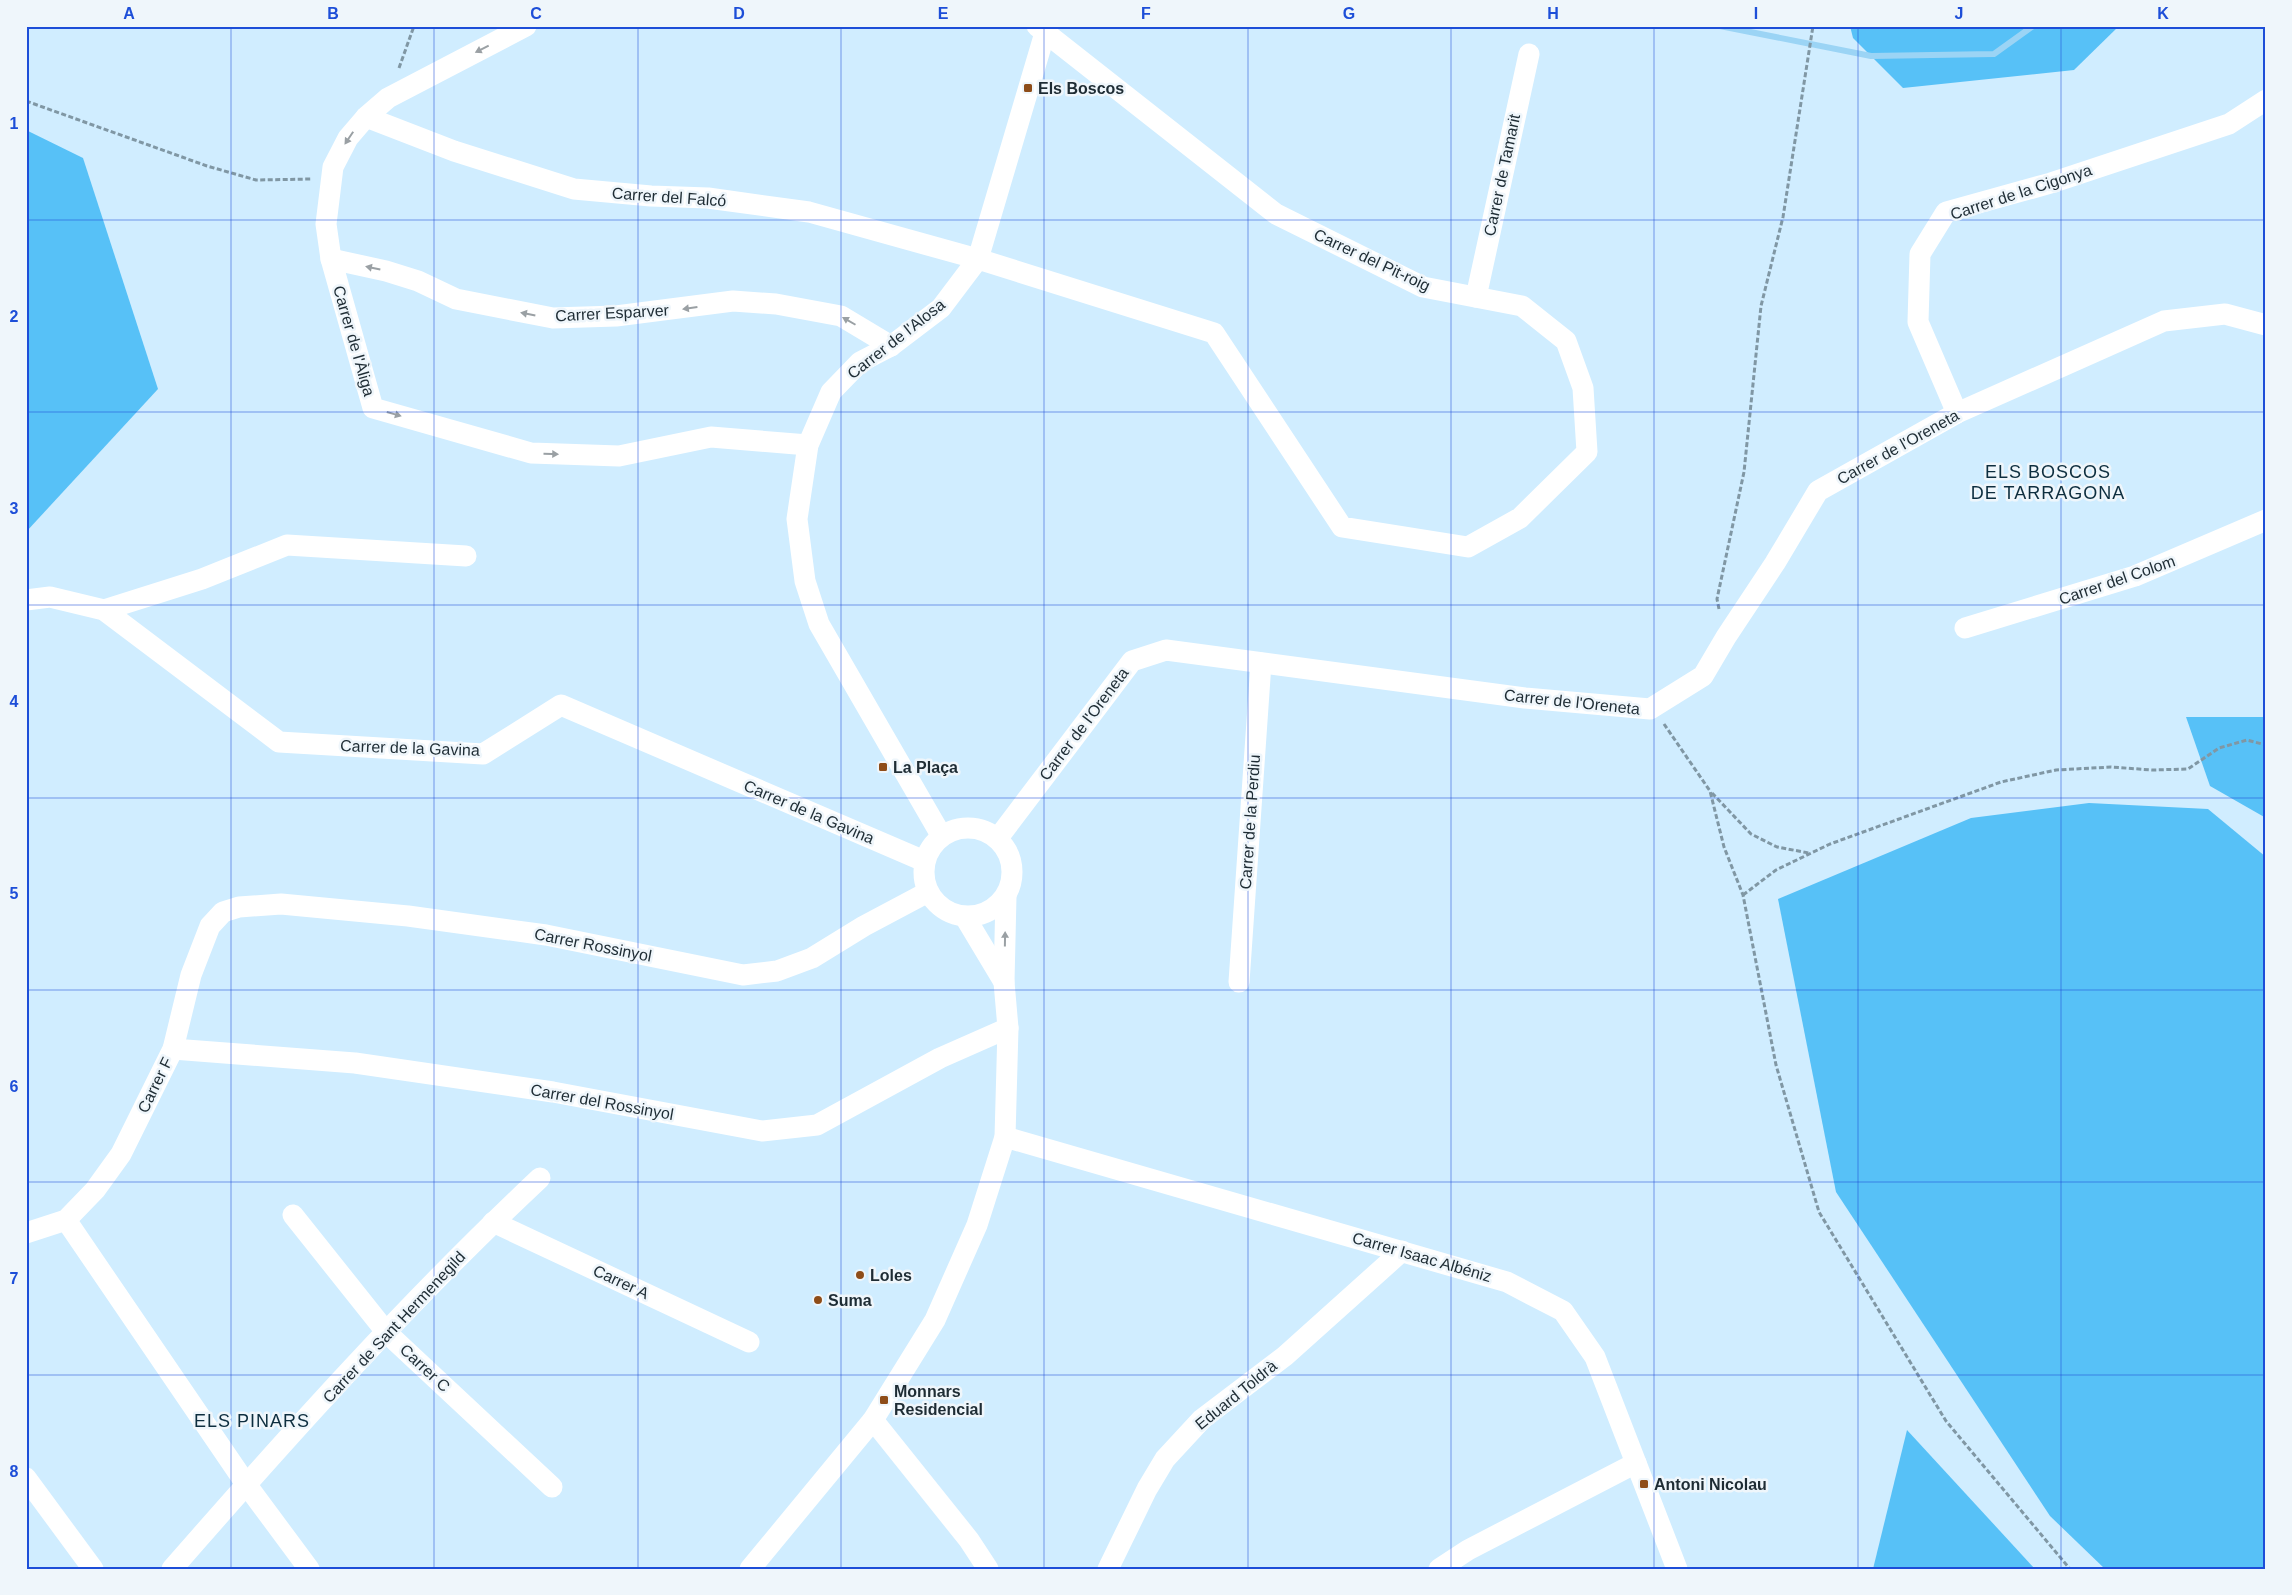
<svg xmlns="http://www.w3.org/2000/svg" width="2292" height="1595" font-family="Helvetica,sans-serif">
	<rect width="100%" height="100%" fill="#d0edff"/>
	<g fill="#57c1f7">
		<path d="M1850,26H2119L2074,70L1903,88L1853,38Z"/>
		<path d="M26,130L83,158L158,389L26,532Z"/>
		<path d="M2186,717H2266V818L2210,786Z"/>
		<path d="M2089,803L2208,809L2266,857V1569H2105L2050,1516L1836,1192L1778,899L1971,818Z"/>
		<path d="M1907,1430L2035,1569H1873Z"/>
	</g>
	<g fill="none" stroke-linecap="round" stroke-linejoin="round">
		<path stroke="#9bd4f5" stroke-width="6" d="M1720,26L1871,56L1994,54L2033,26"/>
		<g stroke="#8097a4" stroke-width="3" stroke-dasharray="5 2.5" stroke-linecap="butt">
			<path d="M399,68L414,26"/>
			<path d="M26,101L207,166L256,180L311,179"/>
			<path d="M1719,609L1717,599L1744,472L1761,306L1783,217L1813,26"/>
			<path d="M1664,724L1710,791L1724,847L1743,895L1776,1065L1819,1212L1946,1421L2070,1569"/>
			<path d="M1712,793L1751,834L1777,847L1809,853"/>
			<path d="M1743,895L1776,870L1830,844L2001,782L2056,770L2111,767L2152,770L2188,769L2219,748L2247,740L2266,745"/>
		</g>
		<g stroke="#fff" stroke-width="21">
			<path d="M526,26L388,98L366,117L348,138L333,167L326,224L331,259L373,408L531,453L619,456L711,437L808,445"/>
			<path d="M366,117L454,151L574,189L651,196L708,198L809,212L978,259L1214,333L1342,527L1468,547L1520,518L1587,452L1583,388L1566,341L1522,306L1423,287L1276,214L1037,26"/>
			<path d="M331,259L386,271L418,281L456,299L553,318L616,316L733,301L776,304L841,316L891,346"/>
			<path d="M1476,297L1529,54"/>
			<path d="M1957,413L1918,322L1920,254L1946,212L2051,183L2229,124L2266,100"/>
			<path d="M26,600L50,597L104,610L279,742L483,754L561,705L924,861"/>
			<path d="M104,610L202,579L287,545L466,556"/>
			<path d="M1965,628L2135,576L2266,520"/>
			<circle cx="968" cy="872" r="44"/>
			<path d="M941,835L819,624L805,581L797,519L808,445L831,392L860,362L891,346L941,308L978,259L1047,26"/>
			<path d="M998,838L1132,661L1166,650L1525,698L1650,709L1703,676L1726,637L1775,563L1818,491L1957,413L2164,321L2225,314L2266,325"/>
			<path d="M965,917L1004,982"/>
			<path d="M1239,982L1261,663"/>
			<path d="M173,1049L355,1063L553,1092L762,1131L817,1125L940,1058L1008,1028"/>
			<path d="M1005,1137L1507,1282L1563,1311L1595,1357L1677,1569"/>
			<path d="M293,1215L387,1333L552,1487"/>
			<path d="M66,1220L246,1484L309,1569"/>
			<path d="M493,1222L749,1342"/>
			<path d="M26,1233L66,1220L95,1190L121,1154L173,1049L191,975L210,926L223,912L239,907L281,904L408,916L546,935L743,975L777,971L812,958L864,926L928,892"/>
			<path d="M873,1420L969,1540L988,1569"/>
			<path d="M26,1478L93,1569"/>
			<path d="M172,1569C289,1435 411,1299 540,1178"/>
			<path d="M750,1569L873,1420L935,1320L977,1225L1005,1137L1008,1028L1004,982L1006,896"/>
			<path d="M1108,1569L1147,1489L1165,1459L1202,1419L1285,1356L1402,1251"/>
			<path d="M1439,1569L1468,1550L1636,1463"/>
		</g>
	</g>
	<defs><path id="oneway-solid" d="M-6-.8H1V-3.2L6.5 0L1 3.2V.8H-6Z" transform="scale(1.25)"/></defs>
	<g fill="#9aa0a4">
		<use href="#oneway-solid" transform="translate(482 49) rotate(153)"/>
		<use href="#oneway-solid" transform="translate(349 138) rotate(124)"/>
		<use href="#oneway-solid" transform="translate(373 268) rotate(-168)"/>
		<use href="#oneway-solid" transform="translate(690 308) rotate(172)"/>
		<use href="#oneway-solid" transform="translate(528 314) rotate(-169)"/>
		<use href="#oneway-solid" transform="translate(849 321) rotate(-150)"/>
		<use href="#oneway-solid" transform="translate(394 414) rotate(16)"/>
		<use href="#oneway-solid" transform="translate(551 454) rotate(1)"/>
		<use href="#oneway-solid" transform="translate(1005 939) rotate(-89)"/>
	</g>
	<path fill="none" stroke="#1d4ed8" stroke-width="1" stroke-opacity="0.55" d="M231,26V1569M434,26V1569M638,26V1569M841,26V1569M1044,26V1569M1248,26V1569M1451,26V1569M1654,26V1569M1858,26V1569M2061,26V1569M26,220H2266M26,412H2266M26,605H2266M26,798H2266M26,990H2266M26,1182H2266M26,1375H2266"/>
	<g fill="#8e4d19" stroke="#eff6fb" stroke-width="2">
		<rect x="1023" y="83" width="10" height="10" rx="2.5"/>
		<rect x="878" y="762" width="10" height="10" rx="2.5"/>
		<circle cx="860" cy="1275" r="5"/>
		<circle cx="818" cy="1300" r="5"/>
		<rect x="879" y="1395" width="10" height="10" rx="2.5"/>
		<rect x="1639" y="1479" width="10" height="10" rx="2.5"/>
	</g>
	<g text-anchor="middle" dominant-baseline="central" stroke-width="5" stroke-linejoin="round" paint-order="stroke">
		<g font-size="16" font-weight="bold" fill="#1e2c34" stroke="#eff6fb" text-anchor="start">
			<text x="1038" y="88">Els Boscos</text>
			<text x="893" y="767">La Plaça</text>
			<text x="870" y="1275">Loles</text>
			<text x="828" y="1300">Suma</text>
			<text x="894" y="1391">Monnars<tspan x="894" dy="18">Residencial</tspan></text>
			<text x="1654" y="1484">Antoni Nicolau</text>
		</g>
		<g font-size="16" fill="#1e2c34" stroke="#eff6fb">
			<text transform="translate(1502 175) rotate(-78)">Carrer de Tamarit</text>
			<text transform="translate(2021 192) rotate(-18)">Carrer de la Cigonya</text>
			<text transform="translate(669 197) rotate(4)">Carrer del Falcó</text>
			<text transform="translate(1372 260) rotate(25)">Carrer del Pit-roig</text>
			<text transform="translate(612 313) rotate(-3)">Carrer Esparver</text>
			<text transform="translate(896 339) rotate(-38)">Carrer de l'Alosa</text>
			<text transform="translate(354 341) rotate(74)">Carrer de l'Àliga</text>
			<text transform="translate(1898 447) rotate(-29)">Carrer de l'Oreneta</text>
			<text transform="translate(2117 580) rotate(-19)">Carrer del Colom</text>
			<text transform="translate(1572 702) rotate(6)">Carrer de l'Oreneta</text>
			<text transform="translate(1084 724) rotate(-53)">Carrer de l'Oreneta</text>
			<text transform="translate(410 748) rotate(2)">Carrer de la Gavina</text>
			<text transform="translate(809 812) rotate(23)">Carrer de la Gavina</text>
			<text transform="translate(1250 822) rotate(-86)">Carrer de la Perdiu</text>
			<text transform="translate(593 945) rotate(11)">Carrer Rossinyol</text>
			<text transform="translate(155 1085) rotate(-64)">Carrer F</text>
			<text transform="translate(602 1102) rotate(10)">Carrer del Rossinyol</text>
			<text transform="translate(1422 1257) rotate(16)">Carrer Isaac Albéniz</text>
			<text transform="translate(621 1282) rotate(25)">Carrer A</text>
			<text transform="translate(394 1327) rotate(-47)">Carrer de Sant Hermenegild</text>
			<text transform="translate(425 1368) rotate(43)">Carrer C</text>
			<text transform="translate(1236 1395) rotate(-39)">Eduard Toldrà</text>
		</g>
		<g font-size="18" letter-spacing="1" fill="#0d2e3f" stroke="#eff6fb">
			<text x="2048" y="472">ELS BOSCOS<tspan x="2048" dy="21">DE TARRAGONA</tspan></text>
			<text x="252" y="1421">ELS PINARS</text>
		</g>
	</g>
	<rect width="2292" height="1595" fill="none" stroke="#eff6fb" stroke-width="55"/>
	<rect x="28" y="28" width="2236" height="1540" fill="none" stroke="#1d4ed8" stroke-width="2"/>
	<g font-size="16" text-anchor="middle" font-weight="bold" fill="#1d4ed8">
		<text x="129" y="19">A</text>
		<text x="333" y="19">B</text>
		<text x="536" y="19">C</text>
		<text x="739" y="19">D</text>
		<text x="943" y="19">E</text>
		<text x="1146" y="19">F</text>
		<text x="1349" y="19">G</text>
		<text x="1553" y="19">H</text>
		<text x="1756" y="19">I</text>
		<text x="1959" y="19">J</text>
		<text x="2163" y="19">K</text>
		<text x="14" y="129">1</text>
		<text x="14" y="322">2</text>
		<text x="14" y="514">3</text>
		<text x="14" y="707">4</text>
		<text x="14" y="899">5</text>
		<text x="14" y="1092">6</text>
		<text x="14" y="1284">7</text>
		<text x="14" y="1477">8</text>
	</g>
</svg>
